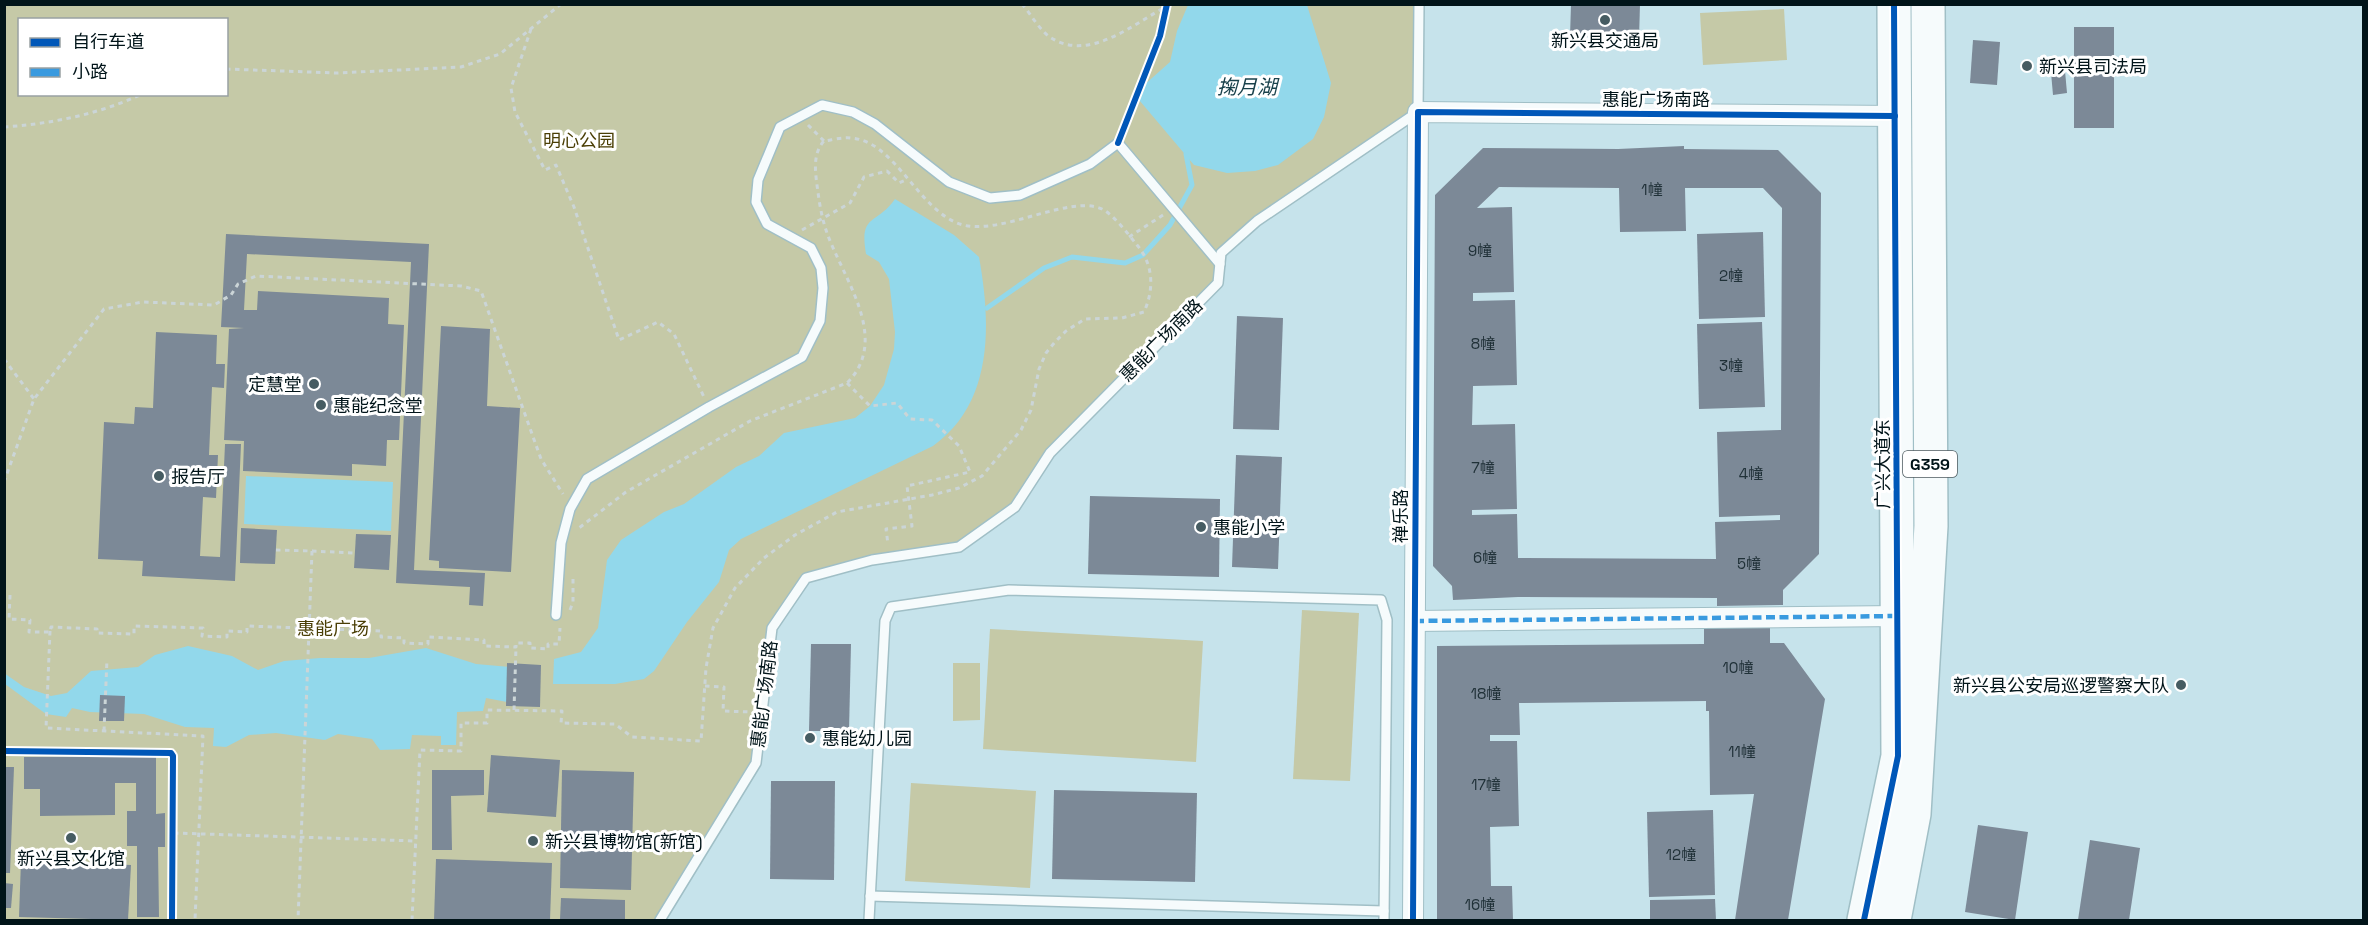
<svg xmlns="http://www.w3.org/2000/svg" width="2368" height="925" font-family="'Space Grotesk','Noto Sans SC',sans-serif">
	<rect width="100%" height="100%" fill="#c6e3eb"/>
	<g fill="#c5c9a7" fill-rule="evenodd">
		<path d="M4,5H1419L1418,112L1257,221L1221,253L1218,283L1050,453L1015,507L959,547L872,560L806,578L772,628L756,763L660,920H5ZM20,20H226V94H20Z"/>
		<path d="M1784,9L1787,60L1703,65L1700,13Z"/>
		<path d="M1302,610L1359,613L1350,781L1293,779Z"/>
		<path d="M990,629L1203,641L1196,762L983,749Z"/>
		<path d="M953,663H980V720L953,721Z"/>
		<path d="M911,783L1036,791L1030,888L905,881Z"/>
	</g>
	<g fill="#92d8eb">
		<path d="M1188,5H1307L1331,83L1324,117L1313,139L1278,165L1255,171L1227,173L1194,165L1134,94L1170,62L1177,31Z"/>
		<path d="M895,199L954,235L979,257C991,323 994,403 933,446L741,539L729,550L719,582L687,622L654,671L644,679L615,684H553L554,659L581,652L598,628L607,560L621,540L664,512L684,504L736,467L759,456L784,433L855,418L870,406L884,385L894,349L895,332L889,279L879,262L866,254C859,213 876,226 895,199Z"/>
		<path d="M246,476L393,482L391,531L244,524Z"/>
		<path d="M188,646L232,656L258,670L284,661L320,658H369L426,648L476,664L523,668L507,702L486,698L483,711L457,712L456,745H441V736L412,735L410,749L380,750L372,739L338,734L325,740L276,733L249,735L226,747L213,746L214,728L185,727L144,714L90,712L72,708L66,717L46,714L5,684L4,673L24,687L51,696L67,693L91,671L138,667L155,655Z"/>
	</g>
	<g fill="none" stroke-linecap="round" stroke-linejoin="round">
		<path stroke="#92d8eb" stroke-width="5" d="M987,308L1044,268L1072,257L1125,263L1143,255L1170,225L1192,185L1186,154"/>
	</g>
	<g fill="#7c8997" fill-rule="evenodd">
		<path d="M1571,4H1640L1639,39L1570,36Z"/>
		<rect x="2074" y="27" width="40" height="101"/>
		<path d="M1973,40L2000,42L1997,85L1970,83Z"/>
		<path d="M2064,60L2067,93L2053,95L2050,61Z"/>
		<path d="M1684,146V149L1778,150L1821,193L1819,554L1783,590V605L1717,606V598L1518,597L1453,600L1452,586L1433,566L1435,195L1483,148L1618,149ZM1499,187L1619,188L1620,232L1686,231L1685,188H1763L1782,208L1781,430L1717,432L1719,517L1780,515V520L1715,522L1716,559L1518,558L1517,514L1472,515V510L1517,509L1515,424L1472,425L1473,386L1517,385L1515,300L1473,301V293L1514,292L1512,207L1477,208Z"/>
		<path d="M1763,232L1765,317L1699,319L1697,234Z"/>
		<path d="M226,234L429,244L414,570L485,573L483,606L469,605L470,587L396,583L411,262L247,254L244,310H257L258,291L389,298L388,324L404,325L399,440H387L386,466L352,464V476L243,471L244,441L224,440L229,329L244,328L221,327Z"/>
		<path d="M1237,316L1283,318L1279,430L1233,429Z"/>
		<path d="M1762,322L1765,407L1699,409L1697,324Z"/>
		<path d="M441,326L490,329L487,406L520,408L511,572L439,568V561L429,560Z"/>
		<path d="M156,332L217,335L216,364H225L224,388L212,387L209,455H218L216,498L203,497L200,556L220,557L225,444H241L235,581L142,576L143,561L98,559L104,422L134,424L135,407L153,408Z"/>
		<path d="M1236,455L1282,457L1278,569L1232,567Z"/>
		<path d="M1090,496L1220,499L1219,577L1088,574Z"/>
		<path d="M241,528L277,530L275,564L240,563Z"/>
		<path d="M356,534L391,535L389,570L354,568Z"/>
		<path d="M1770,624V643H1784L1825,699L1788,920H1735L1754,794L1710,795L1709,711H1706V701L1519,703L1520,735H1490V741H1517L1519,826L1490,827L1491,886H1512L1513,920H1437V646L1704,644V626Z"/>
		<path d="M811,644H851L849,731H809Z"/>
		<path d="M507,663L541,665L540,707L506,706Z"/>
		<path d="M100,695L125,696L124,721H99Z"/>
		<path d="M491,755L560,760L556,817L487,812Z"/>
		<path d="M156,756V814L165,813V847H158L159,917H137V846H127V811H136V783H115V815L40,816V789H24V757Z"/>
		<path d="M4,767H14L10,873H4Z"/>
		<path d="M432,770H484V795L451,796L452,850H432Z"/>
		<path d="M562,770L634,772L631,890L560,888Z"/>
		<path d="M771,781H835L834,880L770,879Z"/>
		<path d="M1054,790L1197,793L1195,882L1052,879Z"/>
		<path d="M1713,810L1715,895L1649,897L1647,812Z"/>
		<path d="M1978,825L2028,832L2015,920L1965,912Z"/>
		<path d="M2090,840L2140,848L2129,920H2078Z"/>
		<path d="M436,859L552,863L550,920H434Z"/>
		<path d="M21,860L131,865L128,920L19,917Z"/>
		<path d="M4,883L13,884L11,908H4Z"/>
		<path d="M561,898L625,900V920L560,919Z"/>
		<path d="M1715,899L1716,920H1650V900Z"/>
	</g>
	<g fill="none" stroke-linecap="round" stroke-linejoin="round">
		<g stroke="#a0bfc6" stroke-width="12">
			<g id="lane">
				<path d="M556,615L561,543L570,509L587,479L709,407L802,357L820,321L823,288L821,268L811,248L767,224L756,202L758,180L780,127L822,105L853,112L875,124L949,182L990,198L1020,195L1090,164L1118,143L1220,264"/>
				<path d="M870,896L1384,911"/>
				<path d="M660,920L756,763L772,628L806,578L872,560L959,547L1015,507L1050,453L1218,283L1221,253L1257,221L1418,112L1419,4"/>
				<path d="M869,920L885,621L891,607L1009,590L1381,600L1387,620L1384,920"/>
			</g>
		</g>
		<g stroke="#a0bfc6" stroke-width="22">
			<g id="street">
				<path d="M1415,621L1898,616"/>
				<path d="M1413,920L1418,112L1895,116"/>
			</g>
		</g>
		<g stroke="#a0bfc6" stroke-width="36">
			<g id="highway">
				<path d="M1864,920L1898,756L1894,4"/>
				<path d="M1894,920L1914,814L1931,526L1928,4"/>
			</g>
		</g>
		<g stroke="#cbd5d7" stroke-width="3" stroke-dasharray="4.5 4.5" stroke-linecap="butt">
			<path d="M1022,4C1031,14 1041,33 1053,39C1091,61 1135,23 1167,6"/>
			<path d="M531,29L511,88L515,112L545,170L556,165L574,207L619,340L658,322L674,334L704,397"/>
			<path d="M226,69L337,73L461,67L500,54L561,4"/>
			<path d="M808,125L824,141"/>
			<path d="M4,127C50,124 100,114 142,94"/>
			<path d="M802,230L850,203L864,177L887,171L899,183L906,180"/>
			<path d="M1129,237L1163,215"/>
			<path d="M4,359L34,399"/>
			<path d="M847,383L870,406L897,403L910,419L932,420L959,446L970,472L907,486L912,526L886,529L888,544"/>
			<path d="M4,482L34,399L104,309L143,302L214,305L231,295L238,284L256,276L461,286L481,291L541,459L563,494"/>
			<path d="M276,550L312,551L298,920"/>
			<path d="M312,551L355,553"/>
			<path d="M10,595L9,619L30,620L29,632H50L51,627L97,629V633L134,634V626L203,628L202,636L227,637V631L247,632V626L381,631V637L404,638V643L428,644V637L484,640V646L516,647V643H530V648L548,649V644H559L560,628"/>
			<path d="M570,610L573,602V575"/>
			<path d="M50,631L46,728L203,736L195,920"/>
			<path d="M705,686L724,687L723,711L751,712"/>
			<path d="M514,710L516,647"/>
			<path d="M104,731L107,659"/>
			<path d="M174,833L416,841"/>
			<path d="M412,920L420,750L461,751V723H487V710L562,711L561,723L615,724L632,737L701,741L706,668L713,628L735,588L764,558L795,535L837,512L932,495L959,488L982,476L1021,430L1031,410L1039,369L1046,353L1055,342L1066,331L1085,319L1122,318L1144,312C1154,290 1154,265 1137,245C1128,234 1114,215 1102,209C1070,194 1003,235 963,225C919,213 896,141 851,138C842,137 832,140 824,141C813,153 815,170 817,185C819,200 821,215 826,230C841,276 892,338 847,383L750,421L626,492L579,528"/>
		</g>
		<use href="#lane" stroke="#f6fbfc" stroke-width="9"/>
		<use href="#street" stroke="#f6fbfc" stroke-width="20"/>
		<use href="#highway" stroke="#f6fbfc" stroke-width="33"/>
		<path stroke="#399adf" stroke-width="4.5" stroke-dasharray="9 4.5" stroke-linecap="butt" d="M1415,621L1898,616"/>
		<g stroke="#fff" stroke-width="10">
			<g id="cycleway">
				<path d="M1118,143L1160,36L1167,4"/>
				<path d="M4,751L171,753L173,756L172,920"/>
				<path d="M1413,920L1418,112L1895,116"/>
				<path d="M1864,920L1898,756L1894,4"/>
			</g>
		</g>
		<use href="#cycleway" stroke="#0057b8" stroke-width="6"/>
	</g>
	<g fill="#465c62" stroke="#fff" stroke-width="2">
		<circle cx="1605" cy="20" r="6"/>
		<circle cx="2027" cy="66" r="6"/>
		<circle cx="314" cy="384" r="6"/>
		<circle cx="321" cy="405" r="6"/>
		<circle cx="159" cy="476" r="6"/>
		<circle cx="1201" cy="527" r="6"/>
		<circle cx="2181" cy="685" r="6"/>
		<circle cx="810" cy="738" r="6"/>
		<circle cx="71" cy="838" r="6"/>
		<circle cx="533" cy="841" r="6"/>
	</g>
	<g text-anchor="middle" dominant-baseline="central" stroke-width="6" stroke-linejoin="round" paint-order="stroke">
		<g font-size="15" fill="#203138">
			<text x="1652" y="189">1幢</text>
			<text x="1480" y="250">9幢</text>
			<text x="1731" y="275">2幢</text>
			<text x="1483" y="343">8幢</text>
			<text x="1731" y="365">3幢</text>
			<text x="1483" y="467">7幢</text>
			<text x="1751" y="473">4幢</text>
			<text x="1485" y="557">6幢</text>
			<text x="1749" y="563">5幢</text>
			<text x="1738" y="667">10幢</text>
			<text x="1486" y="693">18幢</text>
			<text x="1742" y="751">11幢</text>
			<text x="1486" y="784">17幢</text>
			<text x="1681" y="854">12幢</text>
			<text x="1480" y="904">16幢</text>
		</g>
		<rect fill="#fff" stroke="#4d5a5e" stroke-width="1.5" x="1903" y="451" width="54" height="26" rx="4.5"/>
		<g font-size="16" font-weight="bold" fill="#011419">
			<text x="1930" y="464">G359</text>
		</g>
		<g font-size="18" fill="#011419" stroke="#fff" text-anchor="start">
			<text x="1605" y="40" text-anchor="middle">新兴县交通局</text>
			<text x="2039" y="66">新兴县司法局</text>
			<text x="302" y="384" text-anchor="end">定慧堂</text>
			<text x="333" y="405">惠能纪念堂</text>
			<text x="171" y="476">报告厅</text>
			<text x="1213" y="527">惠能小学</text>
			<text x="2169" y="685" text-anchor="end">新兴县公安局巡逻警察大队</text>
			<text x="822" y="738">惠能幼儿园</text>
			<text x="545" y="841">新兴县博物馆(新馆)</text>
			<text x="71" y="858" text-anchor="middle">新兴县文化馆</text>
		</g>
		<g font-size="18" fill="#011419" stroke="#fff">
			<text x="1656" y="99">惠能广场南路</text>
			<text transform="translate(1161 340) rotate(-45)">惠能广场南路</text>
			<text transform="translate(1882 464) rotate(-90)">广兴大道东</text>
			<text transform="translate(1400 516) rotate(-90)">禅乐路</text>
			<text transform="translate(764 694) rotate(-83)">惠能广场南路</text>
		</g>
		<g font-size="18" fill="#4a3e05" stroke="#fff">
			<text x="579" y="140">明心公园</text>
			<text x="333" y="628">惠能广场</text>
		</g>
		<g font-size="20" font-style="italic" fill="#1a424c" stroke="#fff">
			<text x="1247" y="87">掬月湖</text>
		</g>
	</g>
	<rect width="2368" height="925" fill="none" stroke="#011419" stroke-width="12"/>
	<rect x="18" y="18" width="210" height="78" fill="#ffffff" stroke="#99a1a3" stroke-width="1.5"/>
	<rect x="30" y="38" width="30" height="9" fill="#0057b8" stroke="#99a1a3" stroke-width="1.5"/>
	<text x="72" y="48" font-size="18" fill="#011419">自行车道</text>
	<rect x="30" y="68" width="30" height="9" fill="#399adf" stroke="#99a1a3" stroke-width="1.5"/>
	<text x="72" y="78" font-size="18" fill="#011419">小路</text>
</svg>
